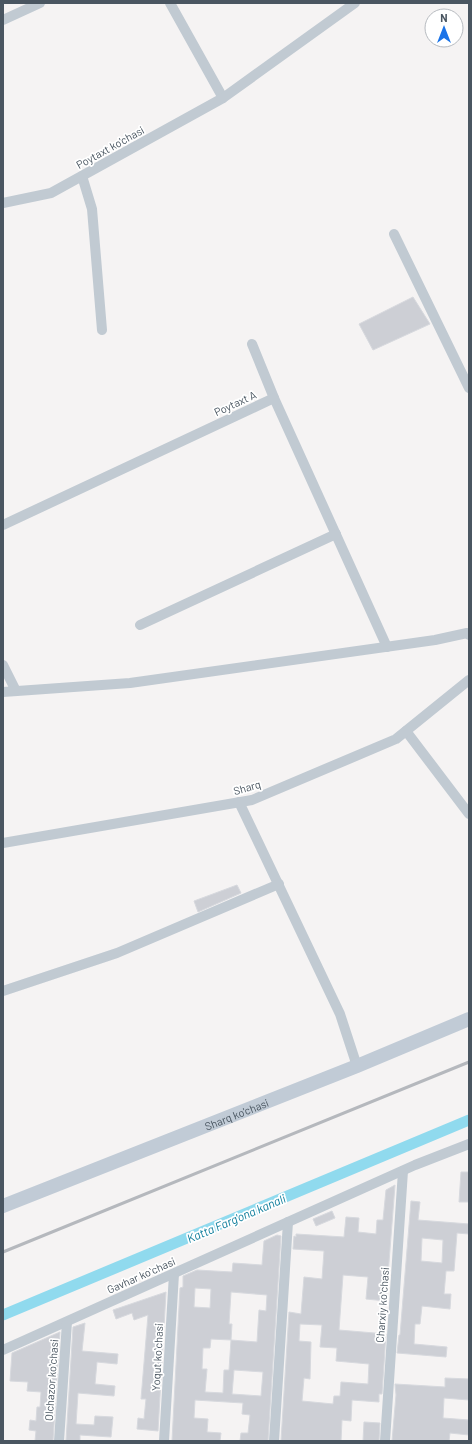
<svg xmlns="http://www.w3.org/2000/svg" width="472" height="1444" font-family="Barlow,sans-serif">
	<rect width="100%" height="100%" fill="#f5f3f3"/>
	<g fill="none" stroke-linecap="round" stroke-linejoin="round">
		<path stroke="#90daee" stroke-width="11" d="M3,1315L469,1120"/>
	</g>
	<g fill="#cdcfd5" stroke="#d7d9de" fill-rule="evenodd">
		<path d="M413,297L430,324L373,350L359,324Z"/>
		<path d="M237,885L241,893L198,912L194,901Z"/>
		<path d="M461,1172H469V1202H459Z"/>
		<path d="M395,1185L386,1301L366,1299L368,1277L343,1275L340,1316L339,1330L386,1334L382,1394H379V1402L352,1400L351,1421L342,1420L341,1441H281L289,1312L301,1314L304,1277L322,1279L324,1251L293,1249L294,1236L296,1237V1234L344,1237L346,1217L359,1218L358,1232L376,1234L377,1220H383L386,1190ZM300,1324L322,1325L320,1347L337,1348L336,1361L369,1364L368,1384L341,1382L340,1396H334L333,1404L302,1401L304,1378L310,1379L311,1342L299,1341Z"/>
		<path d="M411,1201L420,1202L418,1220L469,1224V1234L457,1233L454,1271H446L444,1294H451L450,1309L422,1306L420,1324H415L414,1344L447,1347L446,1357L397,1353L399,1335H400ZM422,1238L443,1240L442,1263L421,1261Z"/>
		<path d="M332,1211L335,1218L316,1226L313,1219Z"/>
		<path d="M277,1235L281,1236L268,1441H240L241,1433H248L250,1415L242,1414L243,1403L195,1400L194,1418L208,1419L207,1432L221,1433L220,1441H172L180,1288L183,1287V1276L197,1270L232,1272L233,1263L262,1265L264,1241ZM195,1288L211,1289L210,1308L194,1307ZM231,1292L267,1295L266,1311L259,1310L257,1342L231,1340L232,1324H229ZM211,1339L231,1340L229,1370H224L223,1393L205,1392L207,1369H202L203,1348H210ZM234,1370L263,1372L261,1396L232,1394Z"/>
		<path d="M166,1292L158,1431L137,1429L138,1418L144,1419L146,1399H141L148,1315L134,1320L132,1313L116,1319L113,1310Z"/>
		<path d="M85,1323L82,1351L118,1354L117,1364L97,1362L95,1384L115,1386L114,1396L78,1393L76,1424L94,1425L95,1416L113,1417L111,1437L80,1435V1441H66L73,1327Z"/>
		<path d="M60,1332L53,1441H35L36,1431L29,1430L30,1420L36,1421L37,1407H40L41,1392L27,1391L28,1382L10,1381L12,1353Z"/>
		<path d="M445,1378L469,1379V1400L444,1398L443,1418L469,1420V1435L450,1433L449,1441H392L396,1395L395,1384L445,1387Z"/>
		<path d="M364,1422L380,1423L379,1441H363Z"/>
	</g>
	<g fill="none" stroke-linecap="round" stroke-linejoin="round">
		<g stroke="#c1cad2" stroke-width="10">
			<path d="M170,3L223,98"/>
			<path d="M3,20L40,3"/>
			<path d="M82,176L92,209L102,330"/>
			<path d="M3,203L51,193L223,98L355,3"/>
			<path d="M394,234L469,388"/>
			<path d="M252,344L274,398"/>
			<path d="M3,525L274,398L387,647"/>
			<path d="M140,625L336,534"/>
			<path d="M3,665L16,691"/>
			<path d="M3,692L130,683L435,640L467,633L469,635"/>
			<path d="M406,731L469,814"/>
			<path d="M239,802L340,1014L357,1066"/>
			<path d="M3,843L252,800L396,739L469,680"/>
			<path d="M3,991L117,953L279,884"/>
			<path d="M3,1350L415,1165L469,1144"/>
			<path d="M59,1441L67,1322"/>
			<path d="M164,1441L174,1274"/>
			<path d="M274,1441L288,1222"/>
			<path d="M385,1441L403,1171"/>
		</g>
		<path stroke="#c1cbd6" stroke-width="14" id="s1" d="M3,1206L357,1066L469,1019"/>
		<path stroke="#b5b8bd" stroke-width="3" d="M3,1252L469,1062"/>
	</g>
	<g text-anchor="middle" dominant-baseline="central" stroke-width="3.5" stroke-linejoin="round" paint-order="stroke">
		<g font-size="11" fill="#4a5661" stroke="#fff">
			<text transform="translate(110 147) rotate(-29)">Poytaxt ko'chasi</text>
			<text transform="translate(235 403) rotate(-25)">Poytaxt A</text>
			<text transform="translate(247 787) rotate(-16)">Sharq</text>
			<text stroke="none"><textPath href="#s1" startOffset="251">Sharq ko'chasi</textPath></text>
			<text transform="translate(141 1275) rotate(-24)">Gavhar koʻchasi</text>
			<text transform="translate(382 1305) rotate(-86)">Charxiy koʻchasi</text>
			<text transform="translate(157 1357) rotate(-87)">Yoqut koʻchasi</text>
			<text transform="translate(51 1380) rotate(-86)">Olchazor koʻchasi</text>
		</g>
		<g font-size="12" font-style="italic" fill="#0c7c9b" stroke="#fff">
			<text transform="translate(236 1218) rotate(-23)">Katta Farg'ona kanali</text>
		</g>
	</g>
	<rect width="472" height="1444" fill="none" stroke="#4a5661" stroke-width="8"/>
	<g transform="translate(444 28)"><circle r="19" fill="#ffffff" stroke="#b7bbc0"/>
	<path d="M0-3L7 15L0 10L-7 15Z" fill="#1a73e8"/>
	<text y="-6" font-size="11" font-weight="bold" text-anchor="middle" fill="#4a5661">N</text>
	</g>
</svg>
